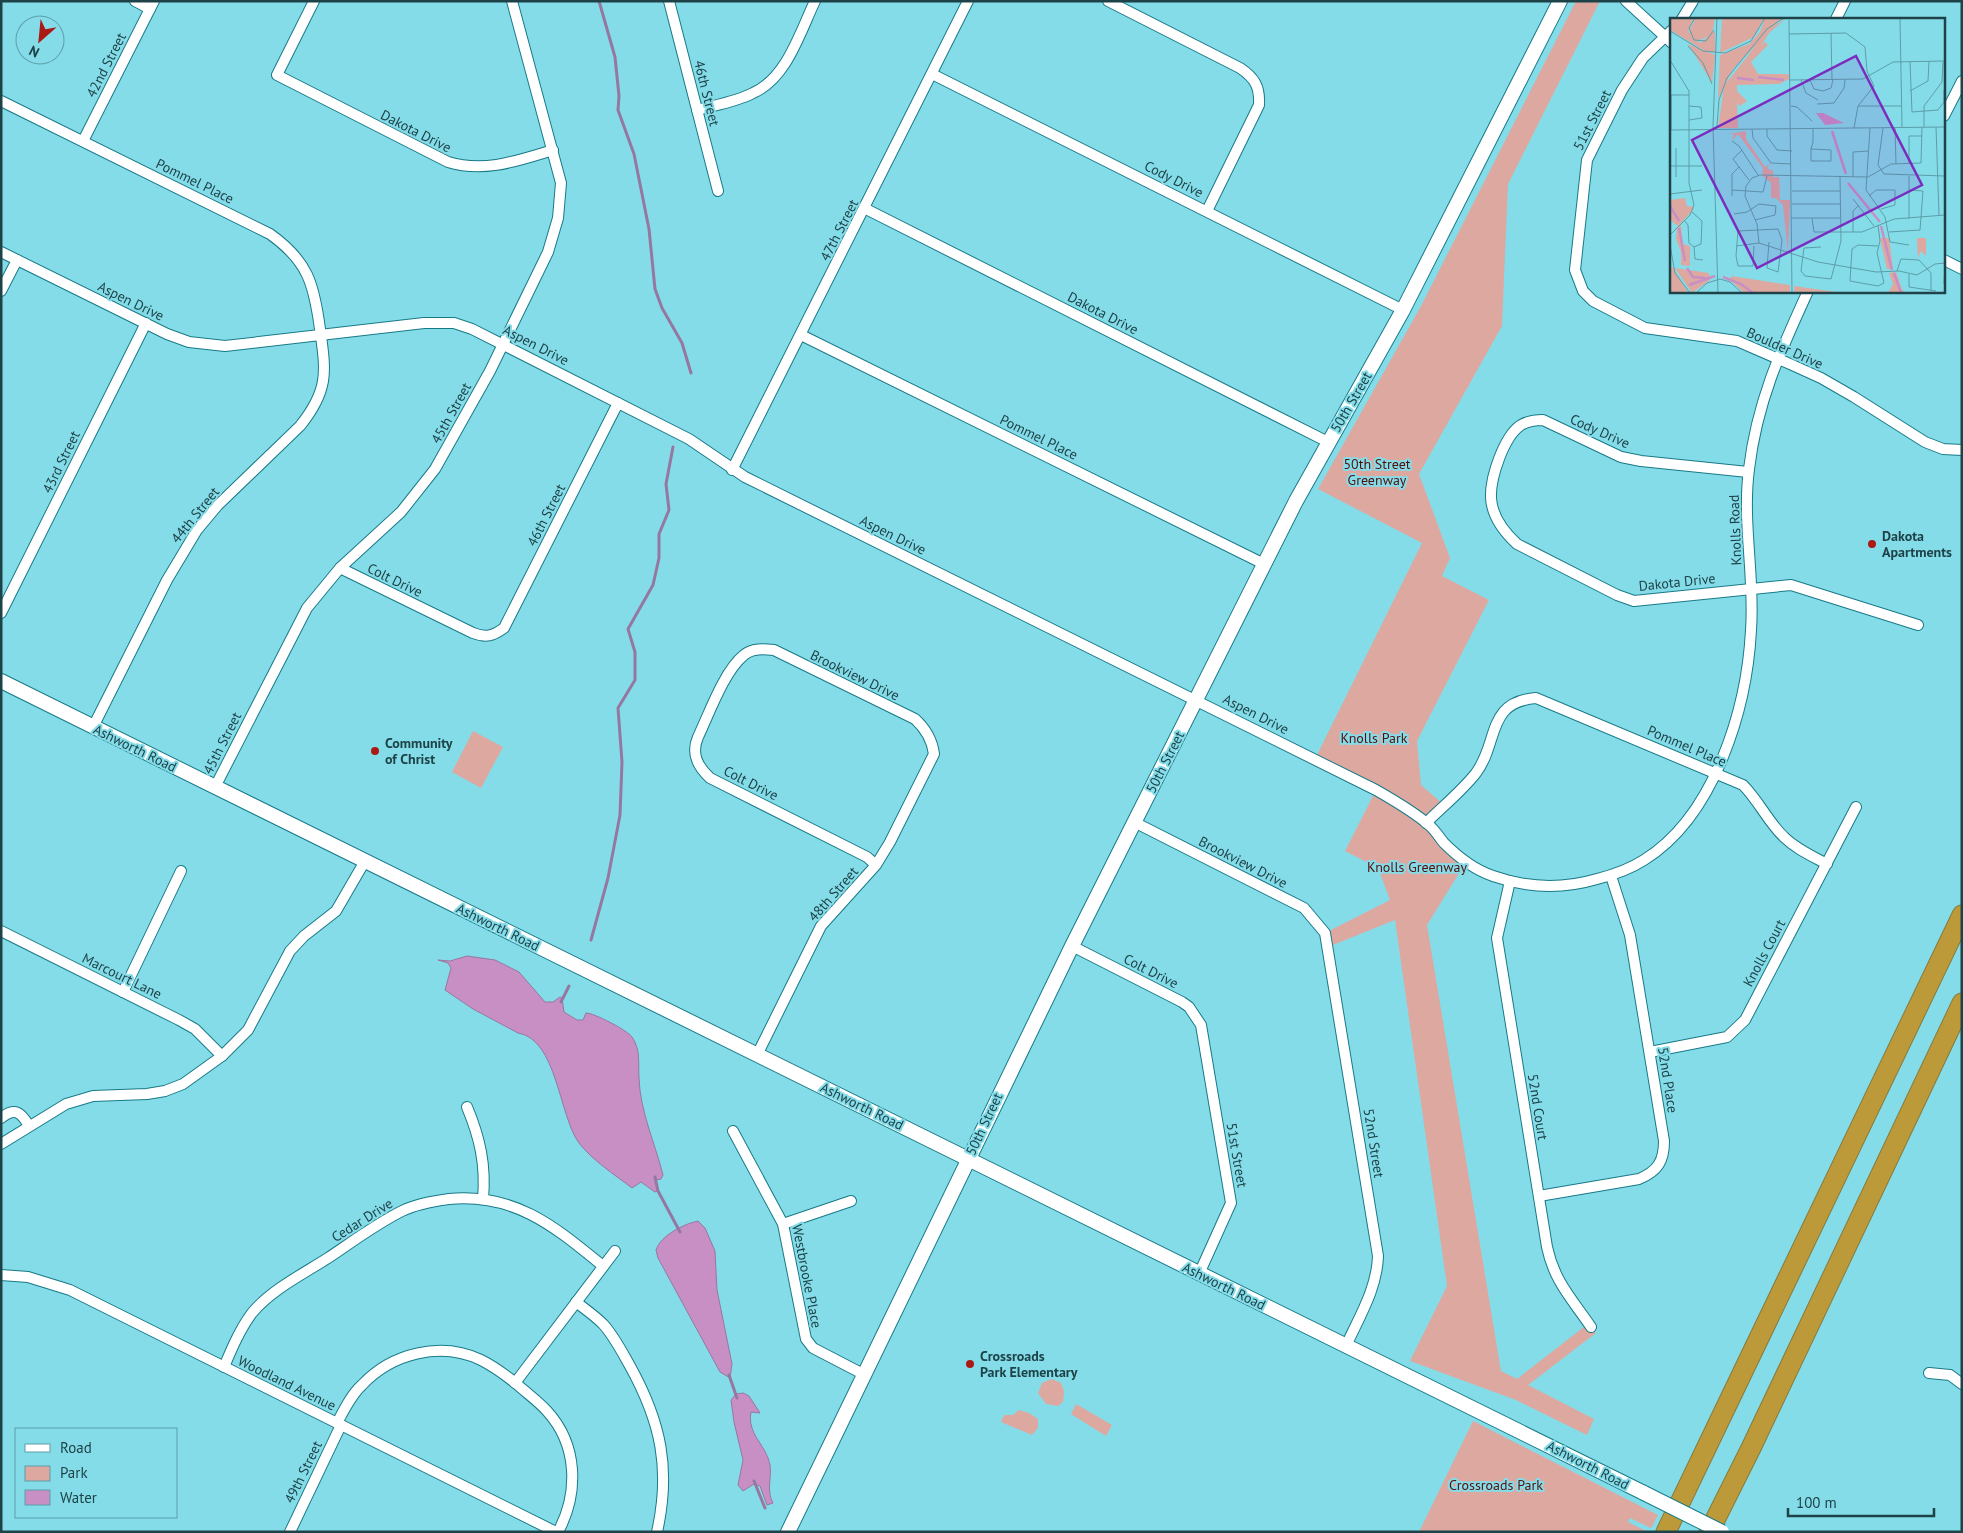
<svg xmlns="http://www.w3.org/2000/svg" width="1963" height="1533" font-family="'PT Sans',sans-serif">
	<rect width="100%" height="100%" fill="#85dce9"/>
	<g fill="#dda8a0">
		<path d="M1576,1H1600L1508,184L1502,326L1419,474L1450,558L1442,576L1489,600L1417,741L1421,785L1444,805L1426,823L1466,862L1427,925L1501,1371L1517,1379L1589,1323L1596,1333L1528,1385L1594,1419L1587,1435L1516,1400L1410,1361L1447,1286L1395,920L1328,947L1325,933L1390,900L1378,868L1345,851L1376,790L1315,759L1422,543L1318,489L1421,306Z"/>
		<path d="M473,731L503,747L481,788L452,772Z"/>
		<path d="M1052,1379L1061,1383L1064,1391L1063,1402L1058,1406L1046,1404L1038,1393L1042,1383Z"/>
		<path d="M1076,1404L1112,1425L1106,1436L1071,1414Z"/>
		<path d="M1019,1410L1029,1413L1038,1419V1428L1032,1435L1001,1422L1004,1415H1013Z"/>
		<path d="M1473,1421L1658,1515L1651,1528L1630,1518L1628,1522L1648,1532H1419Z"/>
	</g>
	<g fill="#c88fc5" stroke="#95789f">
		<path d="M467,956L495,960L519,972L545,1002H553L560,997L562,998L564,1012L577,1020H583L586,1013C594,1013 627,1030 632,1037C641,1050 638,1063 639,1078C640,1111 655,1143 663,1175L661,1179L656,1180L658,1191L655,1192L641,1182L632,1188C615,1175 592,1160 579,1143C559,1116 557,1039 518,1033L473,1009L445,990L451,968L448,963L438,960L450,961Z"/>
		<path d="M698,1221L705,1228L715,1251L717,1290L732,1364L730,1378L720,1372L658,1258L656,1250C661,1235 684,1224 698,1221Z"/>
		<path d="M743,1393L749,1396L760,1413L751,1412C747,1435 766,1444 770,1465C772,1478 766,1491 773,1503L767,1505L760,1486L754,1484L743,1491L738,1485L743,1460L734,1422L731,1400L736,1394Z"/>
	</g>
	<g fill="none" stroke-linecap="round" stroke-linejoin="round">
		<g stroke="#95789f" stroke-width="3">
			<path d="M599,1L615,57L619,96L618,110L634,154L649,229L655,289L662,308L682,343L691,373"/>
			<path d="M591,940L608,878L620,815L622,762L618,708L635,680V652L628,629L653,585L659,558V534L669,510L666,484L673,447"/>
			<path d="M561,1002L569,986"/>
			<path d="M655,1177L658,1191L680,1232"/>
			<path d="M729,1375L737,1398"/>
			<path d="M754,1481L765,1508"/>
		</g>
		<g stroke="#187a87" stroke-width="12">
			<g id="street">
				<path d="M135,1L150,9"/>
				<path d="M314,1L277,75L448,162C484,173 517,161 553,150"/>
				<path d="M669,1L718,191"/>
				<path d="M1108,1L1240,68C1255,78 1260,87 1259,105L1207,211"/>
				<path d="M1626,1L1672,43"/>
				<path d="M1682,19L1693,1"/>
				<path d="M1836,19L1845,1"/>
				<path d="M1672,30L1643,58L1622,90L1587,160L1575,270L1583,291L1593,301L1645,328L1737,341L1790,364L1821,378L1854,397L1925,442L1943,449L1962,450"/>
				<path d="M932,74L1403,310"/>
				<path d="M1,101L270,234C308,261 314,284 320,329C326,372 329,390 300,426L217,506L197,530L167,580L93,727"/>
				<path d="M697,110C715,105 736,102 753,93C787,78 800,32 815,1"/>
				<path d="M1944,116L1962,81"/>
				<path d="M83,141L154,1"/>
				<path d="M866,209L1328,442"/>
				<path d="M1,252L167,334L189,342L225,346L424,323H454L472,329L689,439L745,477L1376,790C1395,801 1413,811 1429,825C1435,830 1439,837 1444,843C1458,857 1475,870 1493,876C1527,888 1563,889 1597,879C1613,875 1630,869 1644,860C1715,816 1747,708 1751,630C1755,577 1742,523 1749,469C1757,402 1780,352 1808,291"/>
				<path d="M1944,260L1962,269"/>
				<path d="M1,291L17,260"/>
				<path d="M801,335L1264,564"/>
				<path d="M732,470L968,1"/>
				<path d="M1748,472L1641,461L1621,457L1543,420C1536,420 1528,421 1521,425C1504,436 1490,478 1491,498C1492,516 1504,532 1517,544L1617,595L1634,601L1791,585L1918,625"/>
				<path d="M340,568L473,633C486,638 493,636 504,628L618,403"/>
				<path d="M1,613L146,323"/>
				<path d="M215,787L307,608L340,568L401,512L435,469L490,371L548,252L558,218L561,183L512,1"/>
				<path d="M1134,822L1304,908L1325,933L1378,1256C1377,1289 1359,1317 1346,1346"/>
				<path d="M1426,823C1442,807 1462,791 1476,773C1499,742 1486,702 1536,698L1743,785C1759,801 1768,822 1784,837C1796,849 1812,856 1827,864"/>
				<path d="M1510,881L1497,938L1547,1247C1554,1281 1572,1299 1591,1327"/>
				<path d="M1,931L179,1020L195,1029L222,1056"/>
				<path d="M1072,946L1182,1002L1189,1007L1201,1025L1231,1203L1199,1274"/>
				<path d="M123,992L181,871"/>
				<path d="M1650,1052L1727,1037L1745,1020L1856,807"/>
				<path d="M757,1055L821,926L876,865L890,842L934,754C932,739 926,729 915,719L774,650C764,649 752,648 744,655C724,671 709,714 698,737C691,753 697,766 710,778L867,857L876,865"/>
				<path d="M467,1107C480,1138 486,1165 483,1199"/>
				<path d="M1,1118C15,1107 21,1112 29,1126"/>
				<path d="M733,1131L783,1224L806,1339L813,1348L865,1375"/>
				<path d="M1,1144L66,1104L93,1096L147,1094L165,1091L183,1084L222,1056L248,1030L290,951L304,936L336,911L365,861"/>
				<path d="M1539,1196L1639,1179C1658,1171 1664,1161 1664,1141L1630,935L1611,876"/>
				<path d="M783,1224L851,1201"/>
				<path d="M1,1275L28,1277L70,1290L556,1532"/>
				<path d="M576,1302C585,1309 595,1316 603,1324C614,1336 622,1352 630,1366C661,1422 671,1469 657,1532"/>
				<path d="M224,1367C232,1348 240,1329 252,1313C271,1290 303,1274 328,1258C352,1242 376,1224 402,1211C416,1204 434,1201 449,1199C516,1193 555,1227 603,1266"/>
				<path d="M1929,1373L1950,1375L1962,1384"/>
				<path d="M515,1383L615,1251"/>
				<path d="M337,1423C344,1410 351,1395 362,1385C392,1353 441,1341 481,1360C495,1367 507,1376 519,1386C528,1394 539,1402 547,1411C578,1445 579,1493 558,1532"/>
				<path d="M290,1532L341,1425"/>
			</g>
		</g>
		<g stroke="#187a87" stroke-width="16">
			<g id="secondary">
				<path d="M1,681L1644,1493"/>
				<path d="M788,1532L1072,946L1296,501L1403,310L1560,1"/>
			</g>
		</g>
		<g stroke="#857b3e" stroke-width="21">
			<g id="highway">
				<path d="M1666,1532L1962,915"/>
				<path d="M1709,1532L1751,1448L1962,1003"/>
			</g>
		</g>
		<use href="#street" stroke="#fff" stroke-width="10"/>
		<use href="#secondary" stroke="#fff" stroke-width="14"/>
		<use href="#highway" stroke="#bd9a39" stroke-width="19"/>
		<g stroke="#187a87" stroke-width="16" stroke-linecap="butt">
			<path id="secondary-bridge" d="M1644,1493L1722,1532"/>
		</g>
		<use href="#secondary-bridge" stroke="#fff" stroke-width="14"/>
	</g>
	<g fill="#ab1915" stroke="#85dce9" stroke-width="2">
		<circle cx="1872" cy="544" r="5"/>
		<circle cx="375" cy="751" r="5"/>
		<circle cx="970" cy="1364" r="5"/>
	</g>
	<g text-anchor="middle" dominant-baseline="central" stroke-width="4" stroke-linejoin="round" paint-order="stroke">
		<g font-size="14" fill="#1d4247" stroke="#85dce9">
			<text transform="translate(106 65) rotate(-63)">42nd Street</text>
			<text transform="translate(707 93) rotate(76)">46th Street</text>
			<text transform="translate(1592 120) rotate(-63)">51st Street</text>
			<text transform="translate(416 131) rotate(27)">Dakota Drive</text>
			<text transform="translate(1174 179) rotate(27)">Cody Drive</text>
			<text transform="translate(195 181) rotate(26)">Pommel Place</text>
			<text transform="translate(839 230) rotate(-63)">47th Street</text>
			<text transform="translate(131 301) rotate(26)">Aspen Drive</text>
			<text transform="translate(1103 313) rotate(27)">Dakota Drive</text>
			<text transform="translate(536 345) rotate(27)">Aspen Drive</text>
			<text transform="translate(1785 348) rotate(24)">Boulder Drive</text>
			<text transform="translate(1351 402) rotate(-60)">50th Street</text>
			<text transform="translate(451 413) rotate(-61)">45th Street</text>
			<text transform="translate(1600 431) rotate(24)">Cody Drive</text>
			<text transform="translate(1039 437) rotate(26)">Pommel Place</text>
			<text transform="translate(61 462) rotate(-64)">43rd Street</text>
			<text transform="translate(195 515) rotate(-51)">44th Street</text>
			<text transform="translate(546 515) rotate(-63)">46th Street</text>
			<text transform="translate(1735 530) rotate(-92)">Knolls Road</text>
			<text transform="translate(893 535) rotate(26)">Aspen Drive</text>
			<text transform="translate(395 580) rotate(26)">Colt Drive</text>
			<text transform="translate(1677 582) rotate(-6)">Dakota Drive</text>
			<text transform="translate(855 675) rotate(26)">Brookview Drive</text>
			<text transform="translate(1256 714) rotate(27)">Aspen Drive</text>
			<text transform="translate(222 743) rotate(-63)">45th Street</text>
			<text transform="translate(1687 746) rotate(23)">Pommel Place</text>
			<text transform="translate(135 748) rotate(26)">Ashworth Road</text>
			<text transform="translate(1165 762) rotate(-63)">50th Street</text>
			<text transform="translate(751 783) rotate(27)">Colt Drive</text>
			<text transform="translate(1243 862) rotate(27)">Brookview Drive</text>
			<text transform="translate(833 894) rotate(-49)">48th Street</text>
			<text transform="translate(498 927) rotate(26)">Ashworth Road</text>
			<text transform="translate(1764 953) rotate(-62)">Knolls Court</text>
			<text transform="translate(1151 971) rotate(27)">Colt Drive</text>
			<text transform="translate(122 976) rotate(26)">Marcourt Lane</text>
			<text transform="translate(1668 1080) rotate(81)">52nd Place</text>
			<text transform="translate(862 1106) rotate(26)">Ashworth Road</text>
			<text transform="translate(1538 1107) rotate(81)">52nd Court</text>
			<text transform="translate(984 1124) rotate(-65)">50th Street</text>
			<text transform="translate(1374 1143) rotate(81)">52nd Street</text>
			<text transform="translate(1237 1155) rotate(80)">51st Street</text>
			<text transform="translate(362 1220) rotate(-32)">Cedar Drive</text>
			<text transform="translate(807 1276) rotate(79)">Westbrooke Place</text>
			<text transform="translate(1224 1286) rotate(26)">Ashworth Road</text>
			<text transform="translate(287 1383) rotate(26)">Woodland Avenue</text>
			<text transform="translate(1588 1465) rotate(27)">Ashworth Road</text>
			<text transform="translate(303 1472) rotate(-64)">49th Street</text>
		</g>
		<g font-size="14" fill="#550f0b" stroke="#85dce9">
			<text x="1377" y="464">50th Street<tspan x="1377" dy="16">Greenway</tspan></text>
			<text x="1374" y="738">Knolls Park</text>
			<text x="1417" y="867">Knolls Greenway</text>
			<text x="1496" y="1485">Crossroads Park</text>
		</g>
		<g font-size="14" font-weight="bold" fill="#1d4247" stroke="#85dce9" text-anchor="start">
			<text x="1882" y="536">Dakota<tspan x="1882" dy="16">Apartments</tspan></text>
			<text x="385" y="743">Community<tspan x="385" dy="16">of Christ</tspan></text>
			<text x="980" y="1356">Crossroads<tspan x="980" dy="16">Park Elementary</tspan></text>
		</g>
	</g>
	<g transform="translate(1670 18)">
		<rect width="275" height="275" fill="#85dce9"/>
		<path d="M0,0H24L18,13L30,25L45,13V35L35,33L0,12ZM26,0H45L42,17L27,23L19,13ZM52,0H94L84,19L50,35ZM95,0H112L63,51L48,81L50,37L79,26L90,14ZM117,0L99,15L91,28L95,24L98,27L81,44L88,56H119V61L109,66L67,67V73L77,83L70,88L67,85L68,110H48L54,68L98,12ZM18,26L45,37L42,65ZM76,113V121L95,149L101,145L97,150L103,153V159H109L110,182H120L118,235L113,187L106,180H101V165L92,157L93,150L68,116L62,123L64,116H58ZM15,180L17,188L24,189L23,192L8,208L0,202V182ZM11,207L13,226L20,228V248L11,247V234L6,221L7,210ZM210,220H219L223,251H217ZM247,220H256V238L251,233L248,240ZM0,249H3L18,275H0ZM5,250L39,255L40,262L22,275ZM226,254L232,271L235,275H218L223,266L219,255ZM61,258L120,267V275H74L61,263ZM124,268L173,275H124Z" fill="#dda8a0"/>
		<path d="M146,95H153L174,105L155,107Z" fill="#c88fc5"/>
		<path fill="none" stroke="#c88fc5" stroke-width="2.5" d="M88,59L114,62M67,60L84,62M162,113L176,156M178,165L210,204M0,188L9,203M211,208L222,252M9,210L15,243M17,250L23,259L35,260M224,255L231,275M53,259L71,266L83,275M19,267L45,258"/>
		<path fill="none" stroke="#5b9ea8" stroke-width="1" d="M25,0L19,10L24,22L36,23L44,12M47,0L43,108L48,275M230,0L232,109M119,2L122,275M0,13L33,33L55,35L81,23L95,0M161,15L162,62M119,16L176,15L195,29L197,53L204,68L188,88L184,110M18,28L33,45L42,66M0,42L19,73V165L24,187L20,197L0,217M240,44L242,94L268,92L274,84V72M120,62L193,61L223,44L275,43M131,62L136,75L148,82M140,62L144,71L153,73L161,70L163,62M240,73L258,63L259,43M1,77V112M1,77H19M147,86L164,85L174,70L175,62M121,88L127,89L142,103M188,88H231M19,102L32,100L31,89L19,88M47,108L49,82L57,60L97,11L114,0M225,109L226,146M254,109V88L272,64L273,44M266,109L269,197M200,110L196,172L215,199L220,224L239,227M213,110L208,147L214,156L275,158M82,111L83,120L101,145L121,146M97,111V118L107,132L122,133M0,112L275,109M62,123L69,128L88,157M141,131L161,132V143H141V131L143,124V111M72,132L63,141L79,162M239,146V118H252M0,148H32M239,158V201M6,159V130M183,159V134L199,133M62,172L93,174L97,158M122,173H170M0,176L32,172M62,178V156L69,149M199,178L206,172H225V187L211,191M183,181L204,208M122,186H170M22,194L32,203L31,226L24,229M64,196L77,194L89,186L106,188L105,197L85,202M121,200H170M142,200L144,214H192L224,201L275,197M14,202L18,207L19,225L24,229M208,207L210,223L207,235L214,265L208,268L180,263L182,231L188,227L208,228M183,214V193L189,187M219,214L250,212L253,173L239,172M89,225L87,206L75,178L76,168L82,160L90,157L198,159L221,146L251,145L252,109M89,225L148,244L206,254L229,253L247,257L265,246L275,245M0,227L5,255L20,275M66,228L89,225M84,228L83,248H68L66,238L68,213L108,211L112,222L108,254L97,250L99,224M24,229L25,241L33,242M151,229L134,230L131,253L135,258L161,261L171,223L170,158M227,253L231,241L249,242L261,255V273M239,256V269L266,273M274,266L275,247M26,275L37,265L50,261L60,264L72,275"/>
		<path fill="#7b2cbf" fill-opacity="0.15" stroke="#7b2cbf" stroke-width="2.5" d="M186,38L252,167L87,250L22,122Z"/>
		<rect width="275" height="275" fill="none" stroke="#1d4247" stroke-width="2.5"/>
	</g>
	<rect width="1963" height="1533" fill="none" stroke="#1d4247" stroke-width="5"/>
	<rect x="15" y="1428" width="162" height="90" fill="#85dce9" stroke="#5b9ea8"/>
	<rect x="25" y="1444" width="25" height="8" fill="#ffffff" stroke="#5b9ea8"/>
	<text x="60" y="1453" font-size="15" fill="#1d4247">Road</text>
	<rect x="25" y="1466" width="25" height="15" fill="#dda8a0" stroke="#5b9ea8"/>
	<text x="60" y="1478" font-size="15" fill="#1d4247">Park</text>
	<rect x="25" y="1490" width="25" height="15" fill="#c88fc5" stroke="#5b9ea8"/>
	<text x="60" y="1503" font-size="15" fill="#1d4247">Water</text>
	<g transform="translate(40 40) rotate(207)"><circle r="24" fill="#85dce9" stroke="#5b9ea8"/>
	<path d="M0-4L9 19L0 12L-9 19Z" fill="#ab1915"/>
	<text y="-8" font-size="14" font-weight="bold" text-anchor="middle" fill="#1d4247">N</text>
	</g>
	<path d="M1788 1508v8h146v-8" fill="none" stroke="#1d4247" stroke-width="2.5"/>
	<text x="1796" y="1508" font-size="15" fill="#1d4247" stroke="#85dce9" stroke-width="4" paint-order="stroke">100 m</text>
</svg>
